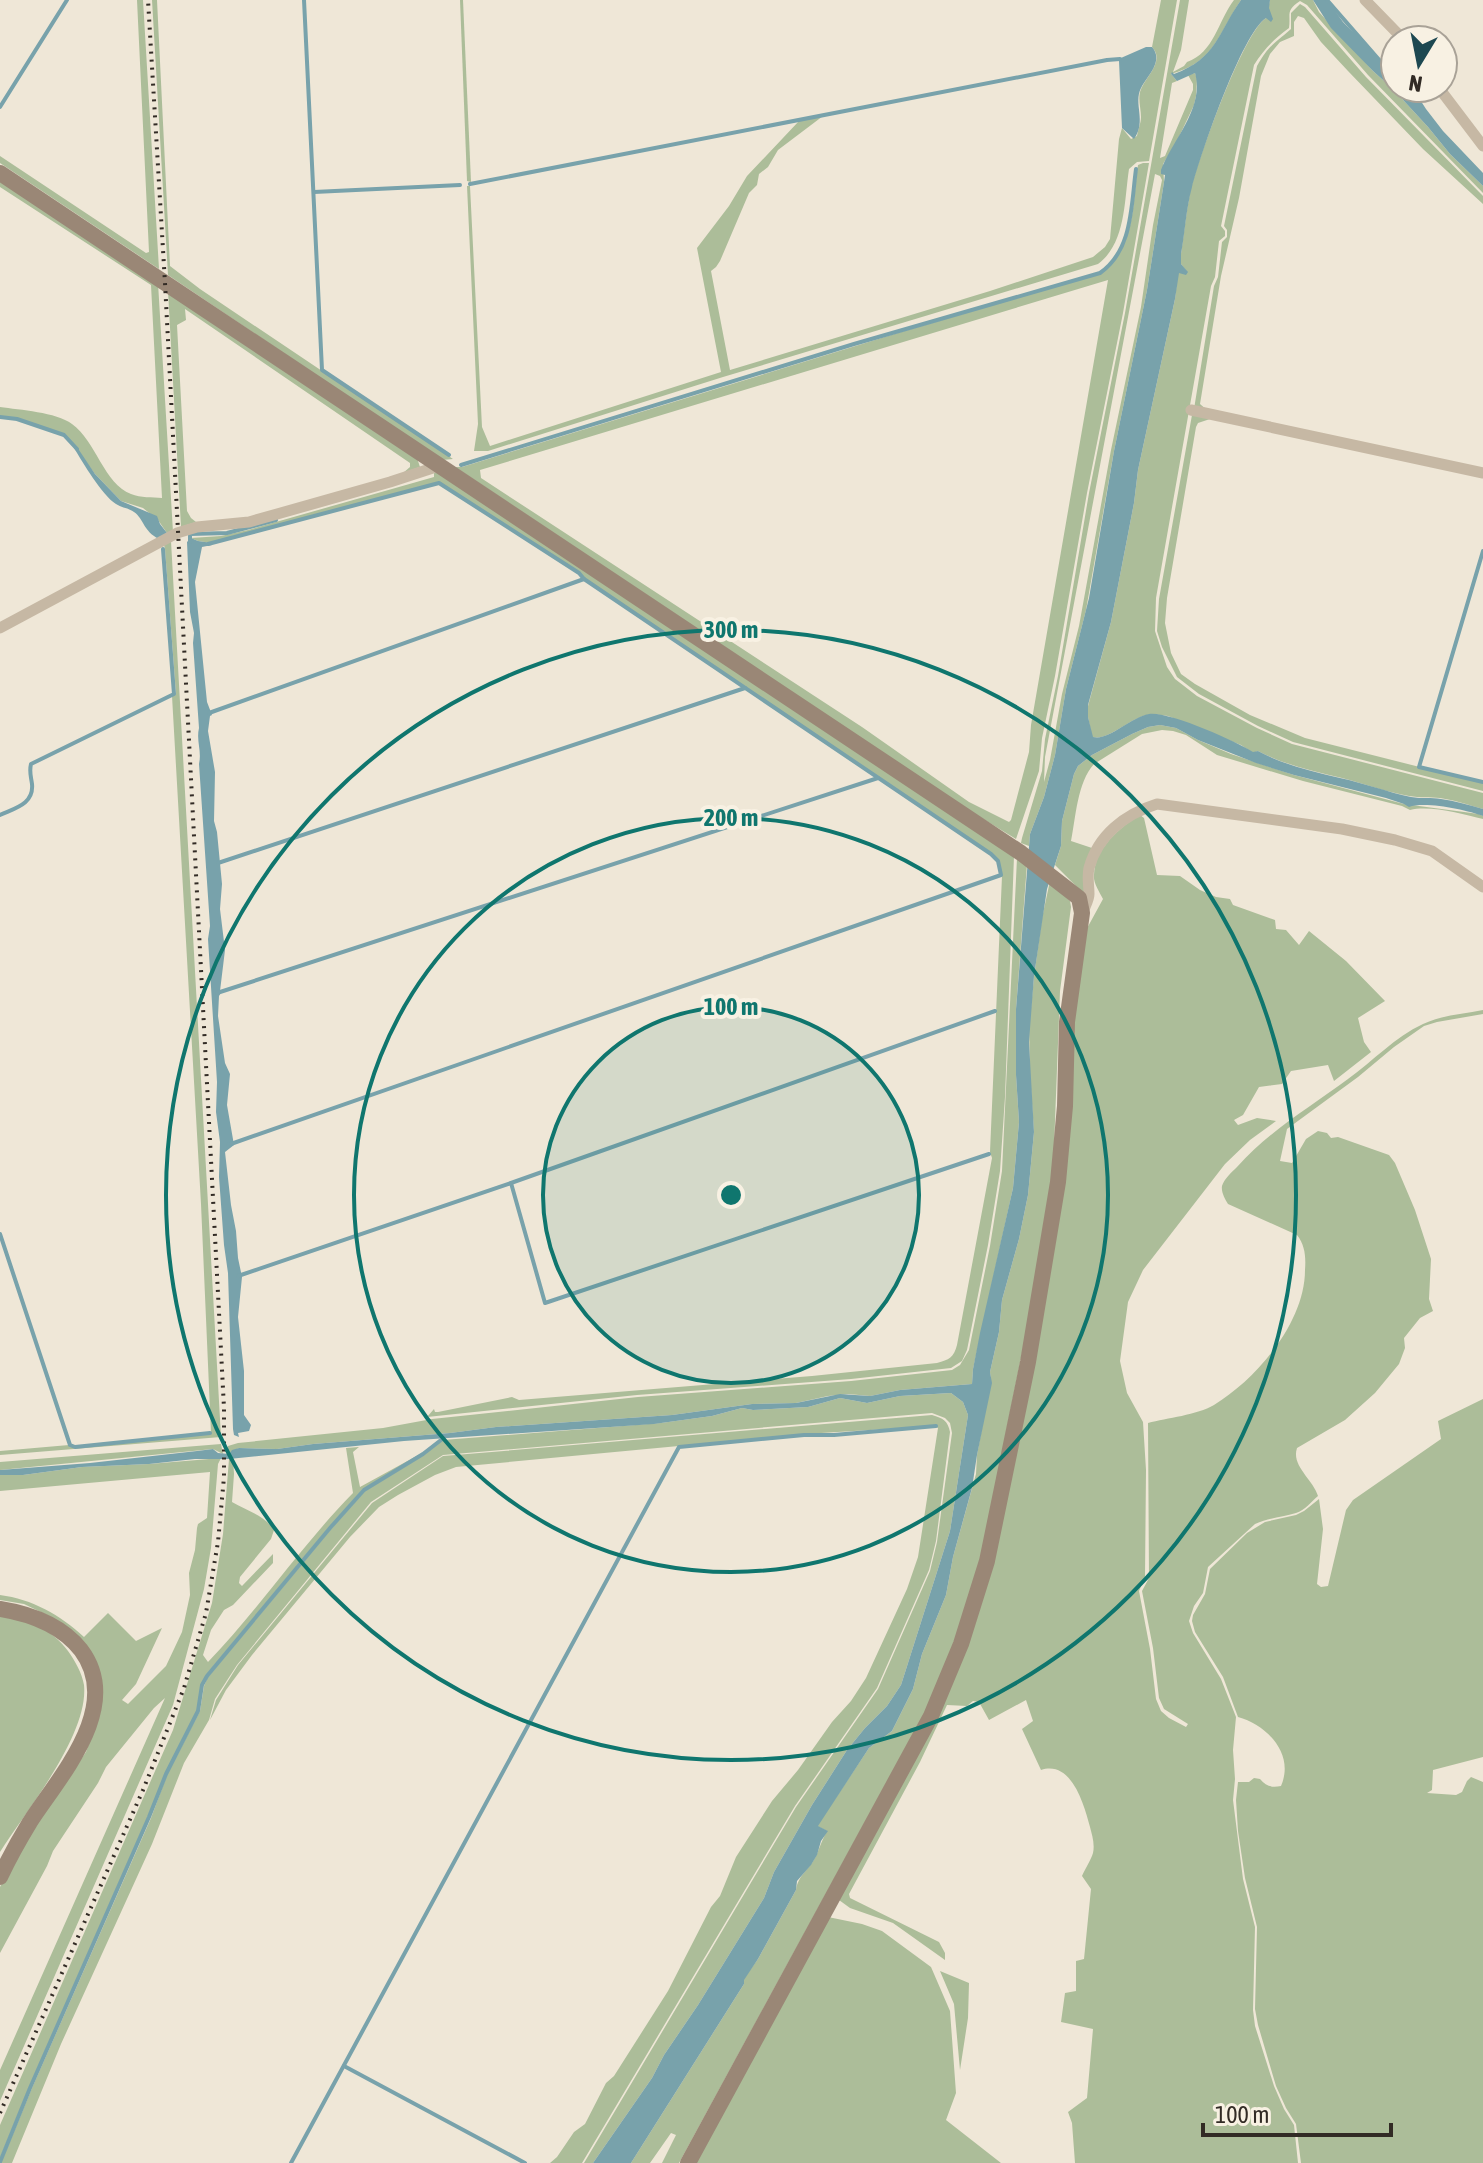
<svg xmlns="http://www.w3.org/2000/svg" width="1483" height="2163" font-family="'Asap Condensed',sans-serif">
	<rect width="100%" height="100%" fill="#efe7d7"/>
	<g fill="#acbd99" fill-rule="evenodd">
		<path d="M137,0H143L159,269L0,163V156L146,253L149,252Z"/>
		<path d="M152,0H157L170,266L200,289L453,459L442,460L168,275Z"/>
		<path d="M460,0H463L471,182L467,181Z"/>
		<path d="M1161,0H1177L1149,161L1137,162L1129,169C1124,202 1126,243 1098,264L723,377L488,451H474L478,424L467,186H470L482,427L490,446L721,372L697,248L729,206L747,176L799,121L823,116L778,150L768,167L759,174L757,185L749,193L720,261L716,267L711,271L730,370L990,291L1093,257L1105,247L1110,239L1119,139L1122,128L1131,139L1137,136C1138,130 1141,123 1141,117C1141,109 1138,100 1140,92C1144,77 1166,62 1152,47Z"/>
		<path d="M1180,0H1189L1181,50L1173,72L1184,66L1187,62C1214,53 1218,21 1234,0H1241C1218,34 1215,62 1171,74L1177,81L1172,83L1160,158L1165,156L1193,90V84L1188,75L1195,73L1197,79L1196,96L1194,105L1177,141L1163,164L1164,182L1147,290L1114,451L1086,610L1066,689L1055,755L1044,797L1030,834L1029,846L1021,843L1022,838L1042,771L1045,739L1058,676L1089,493L1125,313ZM1155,174L1160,176L1162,180L1153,225L1141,307L1111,450L1079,626L1062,694L1050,760L1044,782L1045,757Z"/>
		<path d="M1270,0H1313L1319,12L1373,71L1393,89L1428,127L1450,154L1483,186V193L1368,75L1307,5L1300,1C1285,11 1291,14 1289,28C1274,39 1264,49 1254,65L1221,226L1225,231V236L1219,241L1215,277L1211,286L1156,598L1155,631L1167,667L1175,679L1197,696L1257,728L1292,744L1483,793V809C1469,805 1454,800 1440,798C1430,797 1420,798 1409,796C1386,792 1365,784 1342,778C1313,771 1285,765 1258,751L1253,753L1241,745L1168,716C1161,715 1154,713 1147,715C1128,719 1109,741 1092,737L1088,717V706L1111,622L1134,503L1138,470L1175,299L1178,272H1187L1181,264V254C1184,234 1186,213 1190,193C1197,162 1243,33 1266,18Z"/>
		<path d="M1300,4L1305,7L1366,77L1483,196V204L1423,149L1348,71L1321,42L1304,18L1298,16L1294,22V36L1280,42L1270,54L1261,76L1239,198L1221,276L1200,404L1209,412L1194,409L1214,286L1218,277L1222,242L1227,237V230L1224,226L1257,66C1269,45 1274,44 1291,29V13Z"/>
		<path d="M1143,163H1149L1123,313L1087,493L1055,676L1042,738L1039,771L1016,839L962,806L455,467H462L901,332L1099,274C1136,248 1132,206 1138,165ZM1108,280L1031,725L1029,752L1011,820L1009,822L969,802L862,727L481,478L480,470Z"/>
		<path d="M0,177L158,283L173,532L167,533L158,520L143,508L121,501L95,474L65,434L17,419L0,416V407C20,410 56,412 72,424C96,441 104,484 131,494C141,498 152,497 162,498L151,285L0,187Z"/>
		<path d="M168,291L417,458L420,467L403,473L410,467V463L185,309L186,320L177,325L187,511L191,518L196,522L181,527Z"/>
		<path d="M1192,415L1213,418L1198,423L1196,427L1167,598L1165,623L1171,653L1181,674L1195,684L1250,715L1305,738L1483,783V791L1293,742L1258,726L1199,694L1177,677L1162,647L1157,631L1159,599Z"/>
		<path d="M438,472L1014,856L1005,1097L1000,1171L988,1245L967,1350L962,1361L951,1368L851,1379L637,1395L427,1417L434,1409L435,1412H438L512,1397L519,1400L812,1376L937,1363C949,1360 954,1357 957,1345L992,1158L990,1152L1002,876L999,861L992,853L584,579L580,573L439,483L212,543L198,541L191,538L221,536L248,530L434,477V473Z"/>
		<path d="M171,541L221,1437L0,1455V1451L69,1445L73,1447L211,1433L201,1204L172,696L176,694L165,549L164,545Z"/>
		<path d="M1160,725L1176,728L1198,740L1231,754L1294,775L1404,804L1479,814L1483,816V819C1463,814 1430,805 1410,810L1402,806L1303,781L1217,755L1186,735L1173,731L1162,730L1142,734L1094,764C1077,783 1076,817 1071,841L1095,849L1087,897L1055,865L1061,846L1062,821L1074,774L1078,766L1092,755L1132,734L1148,727Z"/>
		<path d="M1140,815L1144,818L1157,875L1180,876L1200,890L1216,897L1230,899L1233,905L1275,920L1276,929L1286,930L1299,945L1309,931L1346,961L1385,1001L1358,1018L1364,1042L1371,1052L1334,1081L1328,1065L1291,1071L1282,1084L1259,1087L1243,1115L1234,1120L1238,1125L1257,1118L1276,1121L1250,1140L1225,1164L1143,1270L1128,1302L1120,1361L1127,1393L1143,1422L1146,1470L1145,1577L1139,1591L1150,1649L1156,1699L1161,1711L1169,1718L1186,1727L1188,1724L1164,1709L1159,1698L1153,1648L1142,1591L1149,1578L1148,1423C1167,1418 1197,1415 1214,1405C1257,1379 1305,1322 1305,1270C1306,1257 1305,1245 1297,1235L1228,1204C1225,1199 1221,1192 1222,1186C1224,1179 1232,1172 1237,1167C1270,1130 1309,1108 1348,1079C1373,1061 1395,1037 1423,1024C1442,1015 1463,1014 1483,1010V1014L1437,1022L1424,1026L1394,1047L1358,1077L1287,1129L1280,1161L1292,1163L1306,1139L1318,1131L1327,1133L1331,1138L1338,1137L1389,1155L1395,1163L1415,1210L1431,1259L1429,1299L1433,1311L1420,1318L1404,1338L1405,1348L1399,1364L1375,1393L1345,1420L1297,1448C1291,1466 1313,1479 1318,1496C1311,1502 1305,1510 1296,1513C1282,1517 1269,1518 1255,1524L1208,1567L1203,1593L1194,1606L1189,1621L1193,1633L1221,1679L1236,1717L1233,1750L1235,1779L1233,1800L1243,1879L1255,1927L1253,2010L1255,2026L1274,2086L1284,2109L1294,2125L1298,2163H1075L1072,2123L1068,2112L1087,2098L1093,2029L1061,2022L1065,1993L1076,1991V1961L1084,1959L1091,1889L1082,1876C1085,1869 1091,1860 1093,1853C1095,1844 1092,1835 1090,1827C1084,1805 1072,1760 1041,1770L1022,1729L1033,1721L1026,1700L989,1720L979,1702L973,1701L967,1706L947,1705L920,1762L849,1894L850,1898L939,1942L945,1953V1960L893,1923L850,1908L839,1900L964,1647L1034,1349L1085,932L1103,899C1099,891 1093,883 1094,875C1094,849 1120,827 1140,815Z"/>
		<path d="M1017,858L1027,864L1016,1009V1075L1019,1122L1013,1188L973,1369L972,1384L900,1390L870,1396L848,1394L828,1396L796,1403L752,1404L672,1415L496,1427L450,1433L313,1444L277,1449L239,1448L227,1454L228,1446L238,1443L383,1428L432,1419L638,1397L851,1381L952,1370L960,1365L969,1350L990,1246L1002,1171Z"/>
		<path d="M1050,881L1070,901L1071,907L1060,991L1053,1173L1033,1298L982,1552L954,1646L937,1690L679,2163H662L676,2135L671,2133L650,2163H631L744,1984L743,1980L758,1959L796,1890C798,1875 810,1869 816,1856C820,1847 822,1840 827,1831L817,1826L869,1748L892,1731L913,1689L922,1654L946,1595L953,1557L976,1474L977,1455L991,1379L990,1372L999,1332L1002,1300L1019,1239L1028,1195L1034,1132L1030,1075L1029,1028L1034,977L1042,918Z"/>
		<path d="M951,1393L963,1402L968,1415L950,1531L901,1685L887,1706L865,1728L847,1750L812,1805L774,1872L764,1898L698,2005L664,2055L652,2078L593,2163H584L796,1807L878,1689L930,1571L937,1542L952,1433L950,1423L945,1418L932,1413L443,1455L371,1502L237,1665L215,1699L209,1720L184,1763L152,1844L61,2044L12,2163H1L32,2088L151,1818L167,1775L200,1711L204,1686L208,1677L331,1529L365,1491L424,1455L443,1440L661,1423L712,1416L742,1408L753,1410L808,1407L840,1398L867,1403L900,1396Z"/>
		<path d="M1483,1399V1757L1433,1770L1432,1790L1427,1793L1456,1795L1462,1792L1467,1781L1471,1777L1483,1782V2163H1301L1296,2124L1286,2108L1276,2086L1258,2025L1255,2009L1257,1927L1245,1878L1238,1831L1236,1800L1238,1782H1249L1254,1778L1260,1779C1266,1786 1271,1788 1281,1786C1295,1754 1267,1725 1238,1717L1223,1677L1195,1632L1192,1621L1193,1615L1205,1594L1210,1569L1247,1533L1265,1522L1296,1515L1304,1511L1319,1499L1323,1529L1317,1584L1321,1587L1328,1586L1346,1510L1353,1500L1441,1439L1438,1421Z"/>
		<path d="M932,1415C943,1418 948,1421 950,1432L936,1541L929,1570L877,1688L795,1806L582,2163H550L557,2157L574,2132L585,2124L606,2083L614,2076L668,1991L711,1907L720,1896L736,1857L772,1801L798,1770L832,1722L851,1701L866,1678L907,1589L918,1557L938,1428L935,1426L805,1434L456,1467L435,1475L398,1495L379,1507L350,1537L252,1655L226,1690L210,1720L216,1700L238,1665L372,1503L443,1456Z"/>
		<path d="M221,1444L223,1454L213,1449L0,1470V1462Z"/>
		<path d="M359,1447L353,1452L360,1487L422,1453L363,1489L329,1527L206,1675L201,1685L197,1710L165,1774L148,1816L29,2087L0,2158V2125L173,1730L212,1603L223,1534L229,1459L233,1458L234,1474L232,1502C247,1511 264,1515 274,1530L271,1539L240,1577L239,1583L242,1586L273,1554V1563L233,1605L224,1610L211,1630L203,1655L208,1662C259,1609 301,1546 353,1493L346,1448Z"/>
		<path d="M221,1458L218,1464L211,1548L204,1589L173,1705L0,2101V2070L165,1698L154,1708L106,1767L98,1783L53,1851L47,1866L0,1953V1887L16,1855L86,1752L100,1713L102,1692L51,1617L24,1604L0,1600V1595C32,1599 60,1615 84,1637L108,1613L136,1641L162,1628L136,1684L122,1700L128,1704L166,1666L182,1632L190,1595L189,1573L195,1550L197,1528L198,1524L207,1518L210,1472L0,1491V1475H23L82,1467L149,1464Z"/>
		<path d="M0,1614C12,1618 24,1620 35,1625C48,1630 60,1640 68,1651C75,1661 82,1673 84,1685C89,1735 26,1811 0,1852Z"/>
		<path d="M828,1917L862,1924L882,1931L931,1967L950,2011L956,2093L946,2120L1001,2163H692Z"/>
		<path d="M940,1971L969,1983L968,2018L960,2070L954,2004Z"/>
	</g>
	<g fill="#78a2ab">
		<path d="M1241,0H1270L1269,8L1273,19L1271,22L1266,18C1242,33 1200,156 1192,187C1186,209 1185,232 1181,254V264L1188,272L1186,275L1179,273L1175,299L1138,470L1134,503L1111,622L1088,705V717L1093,737C1109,741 1129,718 1149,714C1169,711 1235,741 1253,752L1258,751C1284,765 1311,771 1340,778C1364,783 1387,792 1411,797C1422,799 1432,797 1441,799C1455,801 1469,805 1483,809V816C1467,810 1425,801 1409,807L1404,804L1386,798L1294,775L1256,763L1198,740L1176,728L1160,725L1148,727L1132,734L1092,755L1078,766L1074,774L1062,821L1061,846L1047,889L1034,976L1029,1042L1034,1132L1028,1195L1019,1239L1002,1300L999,1332L990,1372L992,1383L977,1455L972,1488L953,1557L946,1595L922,1654L913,1689L892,1731L869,1748L818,1826L828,1831L821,1841L817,1855L811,1865L797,1881L796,1890L758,1959L744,1980V1984L631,2163H593L652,2078L664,2055L698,2005L764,1898L774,1872L812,1805L847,1750L865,1728L887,1706L901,1685L950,1531L968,1415L963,1402L951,1393L900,1396L867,1403L840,1398L808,1407L753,1410L742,1408L712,1416L654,1424L404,1441L229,1459H195L149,1464L82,1467L23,1475H0V1470L90,1463L197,1451L213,1449L218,1453L229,1454L232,1450L239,1448L277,1449L313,1444L450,1433L496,1427L672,1415L752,1404L796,1403L840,1394L870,1396L900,1390L972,1384L973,1369L980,1333L1013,1188L1019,1122L1016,1075V1009L1030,834L1044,797L1055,755L1066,689L1089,598L1114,451L1147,290L1164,182L1165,175L1161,174V170C1172,140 1205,108 1195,73L1177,81L1171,74L1172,72L1174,74C1217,58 1217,34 1241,0Z"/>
		<path d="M1313,0H1327L1343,22L1395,75V88H1408L1417,95L1426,109L1443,131L1483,173V186L1450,154L1428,127L1393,89L1373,71L1331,28Z"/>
		<path d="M1146,47H1152C1164,61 1148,75 1141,88C1133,104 1147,121 1134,139L1122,128L1119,61H1114Z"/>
		<path d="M77,447L95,474L121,501L157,516L160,524L167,533L159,539C143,531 144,519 134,512C129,508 122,508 116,504C102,495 83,463 74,448Z"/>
		<path d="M191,538L198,541L212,543V545L202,547L195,582L207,702L212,715L210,716L208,731L215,772L214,821L217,832L222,884L220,909L225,950L220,991H222L219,996L218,1016L225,1063L230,1074L227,1105L234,1145L225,1152L231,1205L236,1231L238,1258L242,1277L238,1317L244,1371V1415L251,1425L249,1431L238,1433L239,1437L234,1435L233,1429L228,1273L224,1245L219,1177L220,1142L216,1112L217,1082L208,939L210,926L199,764C202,751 196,741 199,728L193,643L194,633L190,612L187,542Z"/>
	</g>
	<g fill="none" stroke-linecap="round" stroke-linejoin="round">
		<g stroke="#78a2ab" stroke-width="4">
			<path d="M304,0L322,370L449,455"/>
			<path d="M1327,0L1395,78"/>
			<path d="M0,107L67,0"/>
			<path d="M470,184L1107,60L1120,59"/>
			<path d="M314,192L460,185"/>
			<path d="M0,417L17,419L64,435L77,449"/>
			<path d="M461,465L854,344L1100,273C1133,250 1131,205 1136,169"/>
			<path d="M190,542V534L227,533L276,520"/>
			<path d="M208,544L439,483L579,573L584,579L991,854L998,861L1001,875L228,1145"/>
			<path d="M1483,551L1419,767L1483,782"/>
			<path d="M209,713L584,579"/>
			<path d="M0,815C15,808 34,804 32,784C31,776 29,772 31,764L174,694L163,549"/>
			<path d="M218,863L745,688"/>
			<path d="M217,993L878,778"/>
			<path d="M511,1183L545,1303L989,1154"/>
			<path d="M0,1234L70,1445L75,1447L210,1433"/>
			<path d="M238,1276L511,1183L995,1011"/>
			<path d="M344,2066L525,2163"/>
			<path d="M0,2162L30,2088L149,1817L166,1774L198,1711L202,1685L207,1676L330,1528L364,1490L423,1454L441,1440"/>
			<path d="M291,2163L679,1447L804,1435H834L936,1426"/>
		</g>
		<g stroke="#c6b8a4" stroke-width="11">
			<path d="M1365,0L1404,40"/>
			<path d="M1439,88L1483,146"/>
			<path d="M1191,410L1483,473"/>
			<path d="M0,628L177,533L197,527L249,522L390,482L439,466"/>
			<path d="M1083,912C1085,906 1089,900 1089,894C1089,885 1087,877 1089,868C1098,835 1125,814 1157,804L1342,829L1395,840L1432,851L1483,887"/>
		</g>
		<g stroke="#9a8776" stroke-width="16">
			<path d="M0,173L1021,853L1079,898L1082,913L1067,1022L1065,1106L1058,1182L1028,1362L987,1561L961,1644L931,1716L688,2163"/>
			<path d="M0,1609C31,1614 61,1625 81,1650C124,1707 59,1777 30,1822C19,1840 9,1858 0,1877"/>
		</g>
		<path stroke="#322b25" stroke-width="4" stroke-dasharray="2 6" stroke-linecap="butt" d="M0,2113L143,1790L184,1688L206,1613L218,1542L224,1477V1408L165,283L148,0"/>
	</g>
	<circle cx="731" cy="1195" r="188" fill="#0f766e" fill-opacity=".12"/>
	<g fill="none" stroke="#0f766e" stroke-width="4">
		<circle cx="731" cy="1195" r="188"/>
		<circle cx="731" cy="1195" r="377"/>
		<circle cx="731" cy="1195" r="565"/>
	</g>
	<circle cx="731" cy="1195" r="12" fill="#0f766e" stroke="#f8f1e3" stroke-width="4"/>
	<g font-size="24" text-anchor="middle" font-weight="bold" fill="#0f766e" stroke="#f8f1e3" stroke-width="8" stroke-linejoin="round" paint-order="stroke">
		<text x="731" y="638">300 m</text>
		<text x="731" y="826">200 m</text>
		<text x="731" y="1015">100 m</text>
	</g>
	<g transform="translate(1419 64) rotate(190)"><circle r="38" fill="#f8f1e3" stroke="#a9a297" stroke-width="2"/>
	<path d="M0-6L14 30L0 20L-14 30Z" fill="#1d4851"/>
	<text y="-12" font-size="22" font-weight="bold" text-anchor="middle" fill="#322b25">N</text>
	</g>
	<path d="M1203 2123v12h188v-12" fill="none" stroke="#322b25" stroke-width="4"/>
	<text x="1215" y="2123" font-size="24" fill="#322b25" stroke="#f8f1e3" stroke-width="6" paint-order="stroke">100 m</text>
</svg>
